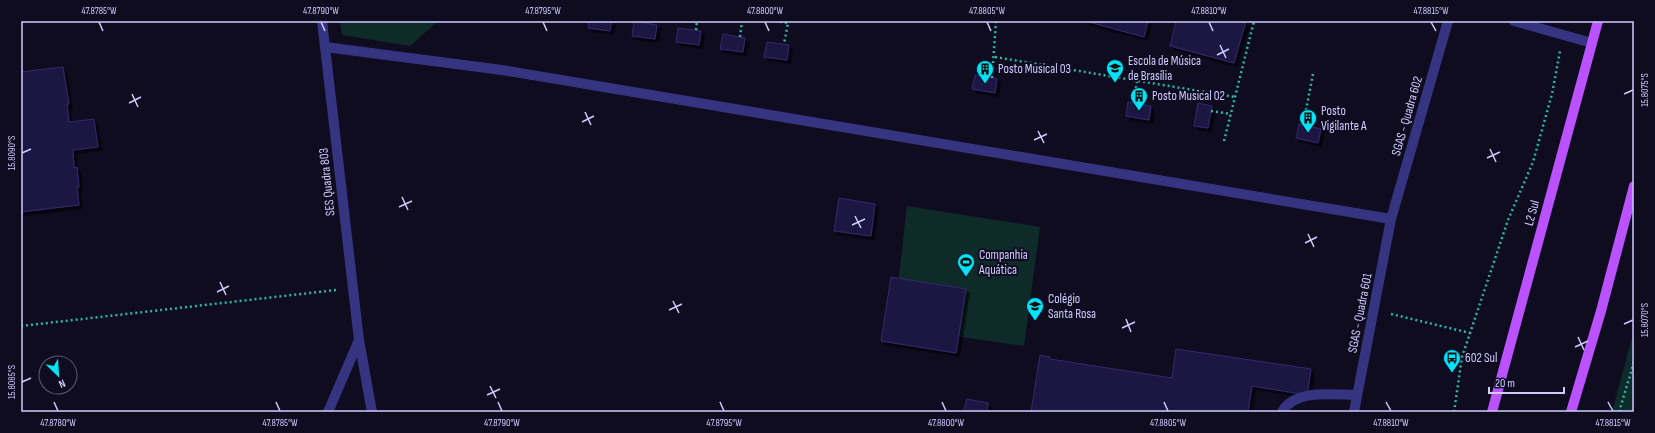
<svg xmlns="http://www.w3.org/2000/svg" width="1655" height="433" font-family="'Sofia Sans Condensed',sans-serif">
	<defs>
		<filter id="shadow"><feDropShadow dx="3.5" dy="3.5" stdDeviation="0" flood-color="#0009"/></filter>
	</defs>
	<rect width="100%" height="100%" fill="#0f0c20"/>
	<g fill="#0e2a29">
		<path d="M340,21H438L410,46L342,35Z"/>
		<path d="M907,206L1040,227L1024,346L893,327Z"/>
		<path d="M1634,330V412H1612Z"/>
	</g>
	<g fill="#1e1742" stroke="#34286f" filter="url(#shadow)">
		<path d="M589,21H612L610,31L588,28Z"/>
		<path d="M634,21L657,25L655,39L632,36Z"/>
		<path d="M1085,21H1148L1144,37Z"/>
		<path d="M1176,21H1246L1234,63L1170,46Z"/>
		<path d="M678,28L701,31L699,45L676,42Z"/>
		<path d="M723,34L745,38L743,52L720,49Z"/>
		<path d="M767,42L789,45L787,60L764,57Z"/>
		<path d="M63,67L69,104H67L69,122L94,119L98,147L73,150L74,168L77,167L79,187H77L79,205L21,212V72Z"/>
		<path d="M975,75L997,79L995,93L972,89Z"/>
		<path d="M1128,102L1151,106L1149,120L1126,116Z"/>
		<path d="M1198,103L1212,106L1208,128L1194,126Z"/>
		<path d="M1299,124L1321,129L1318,143L1296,138Z"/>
		<path d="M839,198L875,204L871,236L834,231Z"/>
		<path d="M891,277L966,289L956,353L881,341Z"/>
		<path d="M1176,349L1311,369L1307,395L1252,386L1248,412H1031L1040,355L1050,357V359L1172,378Z"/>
		<path d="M967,399L988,403L987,412H963Z"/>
	</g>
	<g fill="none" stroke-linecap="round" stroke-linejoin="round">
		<g stroke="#28b6aa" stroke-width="2.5" stroke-dasharray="2 3" stroke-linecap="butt">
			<path d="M775,21L788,23L784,44"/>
			<path d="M640,22V21"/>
			<path d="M696,30L697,21"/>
			<path d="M740,37L742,21"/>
			<path d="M995,57L1235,97"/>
			<path d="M992,78L996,21"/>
			<path d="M1134,103L1137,81"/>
			<path d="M1211,111L1231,114"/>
			<path d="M1303,125L1313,74"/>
			<path d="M1224,141L1254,21"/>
			<path d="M1391,314L1470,333"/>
			<path d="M21,326L336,290"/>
			<path d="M1454,412L1462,357L1508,220L1533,162L1552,94L1560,51"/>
			<path d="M1619,412L1634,362"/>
		</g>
		<path stroke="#353481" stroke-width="10" d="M1282,412C1295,388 1335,395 1357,395"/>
		<g stroke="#353481" stroke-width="10">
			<path d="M322,21L359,340L372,412"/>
			<path d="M1514,21L1592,43"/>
			<path d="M325,47L502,70L1391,219"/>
			<path d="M328,412L359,340"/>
			<path d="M1354,412L1391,219L1448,21"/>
		</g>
		<g stroke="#ba52ff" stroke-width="10">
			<path d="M1492,412L1598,21"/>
			<path d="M1571,412L1601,311L1634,186"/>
		</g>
	</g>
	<path fill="none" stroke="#cfcbff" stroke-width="1.5" d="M99,22L103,31M321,22L325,31M543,22L547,31M765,22L769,31M987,22L991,31M1209,22L1213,31M1431,22L1436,31M1220,45L1226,58M1217,55L1229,49M132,94L138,107M1624,94L1633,90M129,103L141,97M585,112L591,125M582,122L594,116M1038,131L1044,143M1034,140L1047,134M1490,149L1496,162M22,153L31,149M1487,158L1500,152M402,197L408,210M399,207L412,201M855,216L861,228M852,225L865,219M1308,234L1314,247M1305,243L1317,237M220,282L226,295M217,292L229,286M673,301L679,313M669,310L682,304M1126,319L1131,332M1624,324L1633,320M1122,328L1135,322M1578,337L1584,350M1575,347L1588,341M22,382L31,378M490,386L496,398M487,395L500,389M54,402L58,411M276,402L280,411M498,402L502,411M720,402L724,411M942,402L946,411M1164,402L1168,411M1386,402L1391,411M1608,402L1613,411"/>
	<defs>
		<g id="university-pin" transform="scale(0.9)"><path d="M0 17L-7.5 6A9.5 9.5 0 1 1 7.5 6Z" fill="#00e3f6" stroke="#0f0c20"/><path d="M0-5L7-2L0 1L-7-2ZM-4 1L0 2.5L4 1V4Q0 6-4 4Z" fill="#111"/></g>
		<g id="building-pin" transform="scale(0.9)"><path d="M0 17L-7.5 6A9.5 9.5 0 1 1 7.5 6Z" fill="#00e3f6" stroke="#0f0c20"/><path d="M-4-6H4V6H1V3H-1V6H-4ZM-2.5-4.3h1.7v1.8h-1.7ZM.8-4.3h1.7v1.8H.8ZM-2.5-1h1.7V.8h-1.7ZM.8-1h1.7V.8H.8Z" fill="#111"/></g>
		<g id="stadium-pin" transform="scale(0.9)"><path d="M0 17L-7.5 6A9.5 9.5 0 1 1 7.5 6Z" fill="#00e3f6" stroke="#0f0c20"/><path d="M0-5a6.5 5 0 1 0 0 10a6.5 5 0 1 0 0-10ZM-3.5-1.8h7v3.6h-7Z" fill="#111"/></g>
		<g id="school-pin" transform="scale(0.9)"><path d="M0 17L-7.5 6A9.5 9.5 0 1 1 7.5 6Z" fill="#00e3f6" stroke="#0f0c20"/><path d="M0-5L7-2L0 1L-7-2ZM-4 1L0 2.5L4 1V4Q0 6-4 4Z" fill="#111"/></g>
		<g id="bus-pin" transform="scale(0.9)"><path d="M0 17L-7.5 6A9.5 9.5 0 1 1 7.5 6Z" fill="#00e3f6" stroke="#0f0c20"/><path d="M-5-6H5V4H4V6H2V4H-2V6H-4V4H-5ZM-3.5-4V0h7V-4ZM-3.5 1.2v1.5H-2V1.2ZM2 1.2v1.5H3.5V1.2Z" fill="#111"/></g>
	</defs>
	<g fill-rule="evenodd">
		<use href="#university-pin" x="1115" y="68"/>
		<use href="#building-pin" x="985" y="69"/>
		<use href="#building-pin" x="1139" y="96"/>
		<use href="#building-pin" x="1308" y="118"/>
		<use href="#stadium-pin" x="966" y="262"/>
		<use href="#school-pin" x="1035" y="306"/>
		<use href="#bus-pin" x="1452" y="358"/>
	</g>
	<g text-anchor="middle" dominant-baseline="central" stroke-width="4" stroke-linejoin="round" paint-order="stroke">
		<g font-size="13" fill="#cfcbff" stroke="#0f0c20" text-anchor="start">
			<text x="1128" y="61">Escola de Música<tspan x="1128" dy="15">de Brasília</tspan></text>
			<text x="998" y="69">Posto Musical 03</text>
			<text x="1152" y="96">Posto Musical 02</text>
			<text x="1321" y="111">Posto<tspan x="1321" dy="15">Vigilante A</tspan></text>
			<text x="979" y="255">Companhia<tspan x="979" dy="15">Aquática</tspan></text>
			<text x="1048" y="299">Colégio<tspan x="1048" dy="15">Santa Rosa</tspan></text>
			<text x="1465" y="358">602 Sul</text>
		</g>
		<g font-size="13" fill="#cfcbff" stroke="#0f0c20">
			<text transform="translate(1407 116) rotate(-74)">SGAS - Quadra 602</text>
			<text transform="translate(327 182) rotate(-96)">SES Quadra 803</text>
			<text transform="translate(1532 213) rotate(-75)">L2 Sul</text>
			<text transform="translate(1360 313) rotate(-79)">SGAS - Quadra 601</text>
		</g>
	</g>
	<rect width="1655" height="433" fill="none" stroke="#0f0c20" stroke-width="44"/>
	<g transform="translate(58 375) rotate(155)"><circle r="19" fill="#0f0c20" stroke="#5c5879"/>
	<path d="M0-3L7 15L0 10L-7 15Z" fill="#00e3f6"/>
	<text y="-6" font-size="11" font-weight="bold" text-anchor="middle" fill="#cfcbff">N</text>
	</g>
	<path d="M1489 387v6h75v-6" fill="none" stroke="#cfcbff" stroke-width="2"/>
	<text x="1495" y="387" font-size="12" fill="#cfcbff" stroke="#0f0c20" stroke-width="3" paint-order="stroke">20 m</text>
	<rect x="22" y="22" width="1611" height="389" fill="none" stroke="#cfcbff" stroke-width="1.5"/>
	<g font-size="10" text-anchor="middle" fill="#cfcbff">
		<text x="99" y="14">47.8785°W</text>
		<text x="321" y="14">47.8790°W</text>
		<text x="543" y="14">47.8795°W</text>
		<text x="765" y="14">47.8800°W</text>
		<text x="987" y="14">47.8805°W</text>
		<text x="1209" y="14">47.8810°W</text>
		<text x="1431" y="14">47.8815°W</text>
		<text transform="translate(1644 90) rotate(-90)" y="4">15.8075°S</text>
		<text transform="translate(11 153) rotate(-90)" y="4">15.8090°S</text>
		<text transform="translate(1644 320) rotate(-90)" y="4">15.8070°S</text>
		<text transform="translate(11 382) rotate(-90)" y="4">15.8085°S</text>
		<text x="58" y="426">47.8780°W</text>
		<text x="280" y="426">47.8785°W</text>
		<text x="502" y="426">47.8790°W</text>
		<text x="724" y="426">47.8795°W</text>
		<text x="946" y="426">47.8800°W</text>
		<text x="1168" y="426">47.8805°W</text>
		<text x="1391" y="426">47.8810°W</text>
		<text x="1613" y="426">47.8815°W</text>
	</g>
</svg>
